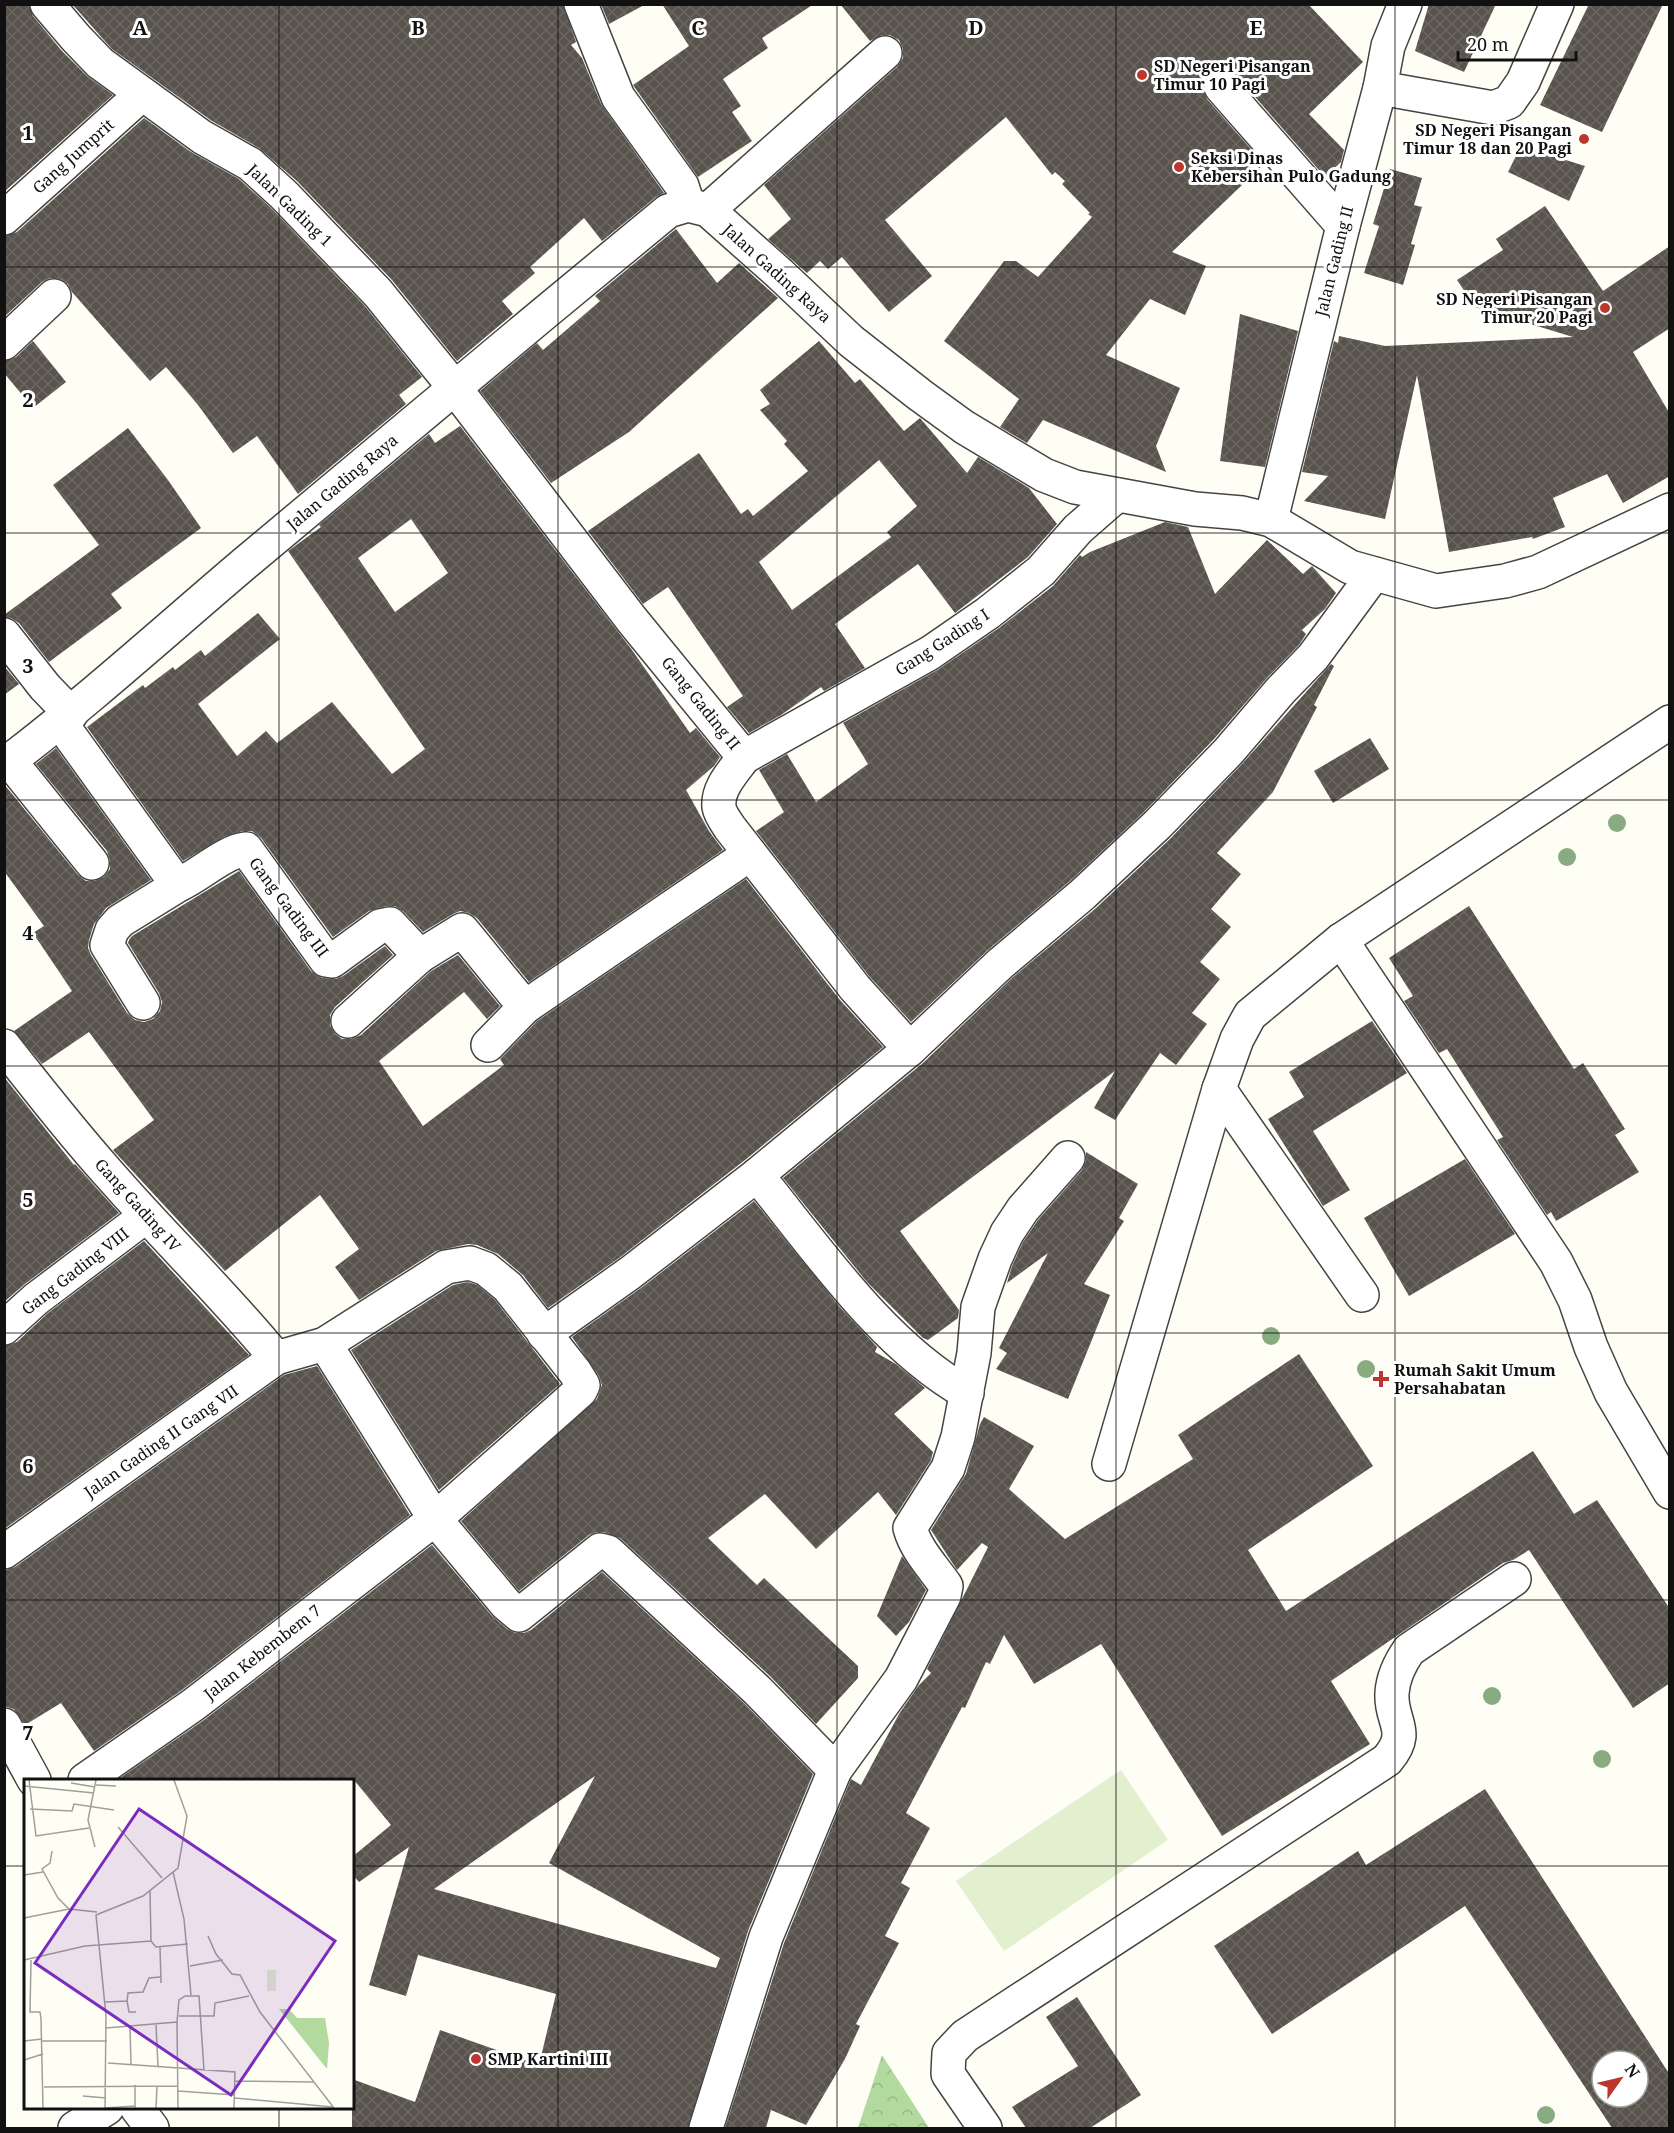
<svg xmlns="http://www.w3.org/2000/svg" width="1674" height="2133" font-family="'Noto Serif',serif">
	<defs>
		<pattern id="forest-crowns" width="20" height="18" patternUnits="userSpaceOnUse" patternTransform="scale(1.5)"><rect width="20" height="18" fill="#b2d99e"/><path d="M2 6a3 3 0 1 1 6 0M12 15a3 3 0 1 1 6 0" fill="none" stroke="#98b987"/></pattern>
		<pattern id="building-cross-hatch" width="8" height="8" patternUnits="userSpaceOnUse" patternTransform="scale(1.5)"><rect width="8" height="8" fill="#59534d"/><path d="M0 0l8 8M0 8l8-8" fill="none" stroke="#6c6762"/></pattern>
	</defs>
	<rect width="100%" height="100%" fill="#fffef5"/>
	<path fill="url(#forest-crowns)" d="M882,2055L929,2128H858Z"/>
	<path fill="#e2f0d0" d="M1121,1770L1168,1840L1004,1951L956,1881Z"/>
	<g fill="url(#building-cross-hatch)" fill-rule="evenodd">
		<path d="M4,4H29L33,16L62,51L87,76L113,95L4,192Z"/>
		<path d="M72,4H563L576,42L571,45L582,58L601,104L664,193L656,197L602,241L584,218L530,267L535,273L502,301L513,314L457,361L392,280L297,181L259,148L212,121L112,49Z"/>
		<path d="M601,4H646L609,24Z"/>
		<path d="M662,4H814L762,38L768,48L723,79L741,106L732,112L752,141L698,177L633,85L689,46Z"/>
		<path d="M840,4H1308L1363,62L1309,114L1344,150L1341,162L1325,177L1235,74L1226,69H1217L1209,73L1203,80V90L1207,99L1264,164L1172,252L1206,266L1185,315L1150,299L1106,355L1180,388L1156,446L1166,472L1043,420L1027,443L1000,427L1019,399L944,341L1004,261H1016L1038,277L1092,217L1088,214L1090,213L1062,184L1065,181L1055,172L1052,175L1006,117L885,220L932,276L889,312L842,257L828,269L820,261L807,273L768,239L791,219L764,185L897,67L903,58V49L899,40L890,35H882L870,41Z"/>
		<path d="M1429,4H1496L1464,72L1415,51Z"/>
		<path d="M1589,4H1663L1602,132L1540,105Z"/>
		<path d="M144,118L191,152L239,179L271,208L364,305L422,377L399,395L406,404L298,494L257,436L233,453L198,405L166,367L150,381L72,292L68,284L61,279L50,278L42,282L4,317V236L17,232Z"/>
		<path d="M1521,146L1585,166L1569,201L1508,172Z"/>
		<path d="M1390,169L1422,178L1414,205L1422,207L1411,244L1415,245L1403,285L1364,273L1379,226L1373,224Z"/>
		<path d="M1545,206L1603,291L1670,246V328L1633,352L1670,414V476L1623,503L1607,474L1553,498L1565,527L1533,539L1532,537L1449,552L1417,375L1385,519L1304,501L1328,476L1302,472L1334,341L1338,343L1339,336L1385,346L1573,337L1475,307L1457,280L1503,250L1496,239Z"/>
		<path d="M676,229L717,283L739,263L778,298L629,432L551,483L480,391L537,343L543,350L600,301L595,296Z"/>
		<path d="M1240,314L1298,331L1265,467L1220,461Z"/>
		<path d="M33,341L66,382L33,408L4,373V361L16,357Z"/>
		<path d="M819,341L855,383L860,379L904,431L920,418L967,473L978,457L1029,488L1057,524L1028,557L955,613L918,564L835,624L865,668L824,691L821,687L781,715L749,733L727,707L743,696L668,587L643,604L588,531L699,453L741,514L748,509L753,516L808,471L784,444L787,441L760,410L770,404L760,390ZM879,460L917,506L887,532L891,537L792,610L759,562Z"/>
		<path d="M460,426L632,650L690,733L696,728L720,757L714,766L686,790L709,831L723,850L529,982L477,918L469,913L460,911L453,914L423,932L403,911L395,906H386L369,911L333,937L261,838L252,831H242L223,837L183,861L87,727L143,685L145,688L173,667L175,670L201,650L205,656L258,613L280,639L198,704L237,756L266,731L277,743L332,702L392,774L425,749L288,551L321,527L319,525L429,434L435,443ZM411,519L448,573L395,612L358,558Z"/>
		<path d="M128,428L168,480L201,528L111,594L122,608L49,662L19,623L11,618L4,617V615L99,545L53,485Z"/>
		<path d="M1165,522L1188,527L1215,594L1267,540L1303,574L1312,566L1336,593L1325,609L1302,630L1306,634L1299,645L1267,678L1214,739L1144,812L1071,880L989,949L911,1022L869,976L756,831L784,812L759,770L787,754L816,802L868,764L843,723L939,669L999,628L1053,586L1080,555L1082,557L1090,552Z"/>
		<path d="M1331,664L1334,666L1314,705L1317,707L1273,792L1217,853L1241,874L1211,909L1231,927L1200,962L1220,979L1192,1013L1207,1024L1176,1065L1160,1053L1115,1120L1094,1108L1115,1071L900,1231L959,1310L958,1318L928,1340L923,1338L867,1282L783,1178L923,1063L1013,977L1096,908L1170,839L1241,765Z"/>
		<path d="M4,666L19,684L4,695Z"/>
		<path d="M1370,738L1389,769L1333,803L1314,771Z"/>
		<path d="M56,748L151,880L106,908L94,924L89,940L88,948L91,955L127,1013L135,1020L144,1022L153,1019L160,1011L162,1002L159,993L128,943L129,940L132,936L239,871L311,971L322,978L336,979L343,976L385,946L393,955L335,1007L330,1015V1025L335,1034L342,1039H351L361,1035L431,971L458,955L500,1006L487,1019L464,992L379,1061L423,1126L504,1065L500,1059L537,1021L746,879L840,1000L883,1047L745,1160L619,1258L548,1308L523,1275L498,1254L477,1245L468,1244L436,1251L359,1300L335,1267L359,1249L320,1195L225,1271L113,1150L154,1120L89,1032L42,1064L14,1031L72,991L33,933L44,926L4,871V784L78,875L86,881H95L104,877L110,869V860L107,851L36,764Z"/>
		<path d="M1469,906L1574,1069L1583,1063L1625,1129L1615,1135L1639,1172L1556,1221L1551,1212L1547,1215L1497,1140L1503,1137L1447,1049L1439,1053L1404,1001L1413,996L1389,958Z"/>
		<path d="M1372,1021L1407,1073L1313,1131L1350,1190L1323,1206L1268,1119L1304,1097L1289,1072Z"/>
		<path d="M4,1077L74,1165L75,1164L119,1213L25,1284L4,1302Z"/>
		<path d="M1086,1152L1138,1184L1119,1218L1124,1221L1084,1284L1110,1295L1068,1399L996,1369L1007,1353L999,1348L1048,1253L1007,1283L1012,1266L1023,1242L1038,1220L1082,1170L1086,1161Z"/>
		<path d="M1465,1159L1515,1234L1409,1296L1364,1218Z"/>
		<path d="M754,1201L839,1306L877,1347L875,1352L896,1364L925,1388L894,1414L933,1452L931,1460L896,1515L878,1492L816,1549L765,1494L708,1538L757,1585L764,1578L858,1666V1678L816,1724L770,1676L620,1538L604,1532H596L589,1535L519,1591L461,1521L597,1399L602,1385L599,1376L572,1337L641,1288Z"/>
		<path d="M144,1241L249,1355L4,1529V1346L17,1342L48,1313Z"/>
		<path d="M468,1282L477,1285L495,1300L560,1384L439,1490L351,1350L453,1285Z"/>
		<path d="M1299,1354L1373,1466L1248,1550L1286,1611L1533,1451L1574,1514L1597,1500L1670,1609V1683L1633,1708L1529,1550L1513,1560L1503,1563L1331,1681L1370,1744L1222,1836L1101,1644L1034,1684L1004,1635L990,1664L986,1662L965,1708L962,1707L906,1813L930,1828L901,1883L910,1888L885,1936L899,1943L856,2024L860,2026L845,2059L806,2125L771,2110L766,2128H725L784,1943L851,1779L861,1785L899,1714L919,1685L931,1673L927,1669L988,1547L982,1543L957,1570L931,1530L966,1474L980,1424L984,1417L1034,1446L1009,1489L1065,1539L1193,1459L1178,1435Z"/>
		<path d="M317,1366L410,1515L182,1690L94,1751L61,1703L25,1725L14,1709L4,1706V1571L15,1567L284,1375Z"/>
		<path d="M432,1545L492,1616L507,1629L515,1633H524L531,1630L602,1572L744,1703L813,1774L748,1931L688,2128H352V2079L415,2102L440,2030L539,2065L556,1994L418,1955L406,1996L369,1985L409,1847L359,1882L352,1874V1857L391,1825L354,1780H117L204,1720ZM595,1776L549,1863L720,1958L716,1968L434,1889Z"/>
		<path d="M902,1556L926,1590L909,1622L896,1636L877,1616Z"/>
		<path d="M1485,1789L1670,2075V2128H1612L1465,1906L1272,2034L1214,1946L1358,1851L1366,1865ZM1602,2061H1638V2097H1602Z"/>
		<path d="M1077,1997L1141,2095L1090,2128H1026L1012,2107L1078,2066L1046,2017Z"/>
	</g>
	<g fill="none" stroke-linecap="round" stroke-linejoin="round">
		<g stroke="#444" stroke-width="36">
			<g id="minor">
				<path d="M47,4L76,38L100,63L202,137L250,164L284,195L378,293L454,387L632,620L744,757C734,771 717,788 719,807C720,814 726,822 730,828L855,988L910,1049"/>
				<path d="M581,4L618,97L682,186L688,205"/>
				<path d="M1221,87L1343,226"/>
				<path d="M1380,88L1493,108L1509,102L1523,82L1557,4"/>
				<path d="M708,210L885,53"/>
				<path d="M4,218L142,94"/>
				<path d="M4,343L54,296"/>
				<path d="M1271,520L1343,226L1380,88L1388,46L1405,4"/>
				<path d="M4,635L45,687L71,714"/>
				<path d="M60,722L171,876L180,884C200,875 225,851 246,849L326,960L332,961L380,926L390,924L420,956L462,930L525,1007"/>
				<path d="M1670,722L1341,940L1556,1262L1575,1300L1591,1347L1611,1392L1670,1492"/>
				<path d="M744,757L930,653L988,613L1041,571L1078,529L1117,495"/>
				<path d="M10,761L92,863"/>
				<path d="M4,765C87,702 164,632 244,564C384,446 526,328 668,211L688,205L708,210L780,274L851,341L920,395L964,427L1044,475L1075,487L1195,509L1242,513L1271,520L1350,567L1436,591L1505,581L1538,572L1670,510"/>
				<path d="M143,1003L107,945L112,930L120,921L180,884"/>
				<path d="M348,1021L420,956"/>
				<path d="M488,1045L525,1007L750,854"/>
				<path d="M4,1046C41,1093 77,1139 117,1183C169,1242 226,1297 276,1358"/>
				<path d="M1219,1089L1362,1295"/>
				<path d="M757,1175C817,1249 883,1346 967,1393"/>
				<path d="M4,1328L36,1299L146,1216"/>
				<path d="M544,1334L630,1273L757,1175L910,1049L1001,963L1083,894L1157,825L1228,752L1281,690L1313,657L1374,574"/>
				<path d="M325,1344L435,1519L506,1604L519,1615L600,1550L608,1552L757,1690L835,1770"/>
				<path d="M1109,1464L1219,1089L1237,1039L1250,1015L1341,940"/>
				<path d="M4,1552L276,1358L325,1344L446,1267L470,1263L486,1269L508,1287L575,1372L583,1385L580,1391L561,1408L435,1519L193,1705L85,1780"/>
				<path d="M4,1725L34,1780"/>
				<path d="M137,2108L152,2128"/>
				<path d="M75,2128L107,2108"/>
				<path d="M706,2128L766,1937L835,1770L901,1679L944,1596L946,1586C933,1567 916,1550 910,1528L948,1468L958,1437L974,1353L978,1307L995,1259L1007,1233L1023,1209L1068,1158"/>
				<path d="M985,2128L948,2074L949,2053L965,2036L1387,1760C1412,1731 1390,1722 1392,1693C1393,1677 1400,1663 1409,1650L1514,1579"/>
			</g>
		</g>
		<use href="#minor" stroke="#fff" stroke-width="33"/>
	</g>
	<g fill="#89ab81">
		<circle cx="1617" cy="823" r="9"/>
		<circle cx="1567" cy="857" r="9"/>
		<circle cx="1271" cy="1336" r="9"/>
		<circle cx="1366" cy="1369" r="9"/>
		<circle cx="1492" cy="1696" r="9"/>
		<circle cx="1602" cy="1759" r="9"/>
		<circle cx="1546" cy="2115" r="9"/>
	</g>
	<path fill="none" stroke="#111" stroke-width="1.5" stroke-opacity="0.55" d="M279,4V1780M558,4V2128M837,4V2128M1116,4V2128M1395,4V2128M4,267H1670M4,533H1670M4,800H1670M4,1066H1670M4,1333H1670M4,1600H1670M4,1866H26M352,1866H1670M279,2108V2128"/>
	<g fill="#bd362d" stroke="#fff" stroke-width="2">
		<circle cx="1142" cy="75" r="6"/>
		<circle cx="1584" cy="139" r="6"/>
		<circle cx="1179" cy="167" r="6"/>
		<circle cx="1605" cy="308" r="6"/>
		<path d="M1378 1370h6v6h6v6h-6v6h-6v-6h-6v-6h6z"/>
		<circle cx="476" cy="2059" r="6"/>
	</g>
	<g text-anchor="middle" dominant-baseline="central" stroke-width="6" stroke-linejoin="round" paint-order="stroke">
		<g font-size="16" font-weight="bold" fill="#111" stroke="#fff" text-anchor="start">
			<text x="1154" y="66">SD Negeri Pisangan<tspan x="1154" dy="18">Timur 10 Pagi</tspan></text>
			<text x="1572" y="130" text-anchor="end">SD Negeri Pisangan<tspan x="1572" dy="18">Timur 18 dan 20 Pagi</tspan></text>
			<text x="1191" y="158">Seksi Dinas<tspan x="1191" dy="18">Kebersihan Pulo Gadung</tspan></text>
			<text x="1593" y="299" text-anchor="end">SD Negeri Pisangan<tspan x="1593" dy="18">Timur 20 Pagi</tspan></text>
			<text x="1394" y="1370">Rumah Sakit Umum<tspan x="1394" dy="18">Persahabatan</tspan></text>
			<text x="488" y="2059">SMP Kartini III</text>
		</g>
		<g font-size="16" fill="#111" stroke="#fff">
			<text transform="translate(73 156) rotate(-42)">Gang Jumprit</text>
			<text transform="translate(290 205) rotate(44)">Jalan Gading 1</text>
			<text transform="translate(1334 261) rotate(-76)">Jalan Gading II</text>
			<text transform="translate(777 273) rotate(42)">Jalan Gading Raya</text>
			<text transform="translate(342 482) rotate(-40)">Jalan Gading Raya</text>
			<text transform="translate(942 642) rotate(-33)">Gang Gading I</text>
			<text transform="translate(701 703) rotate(51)">Gang Gading II</text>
			<text transform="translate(289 907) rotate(53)">Gang Gading III</text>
			<text transform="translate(138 1205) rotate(48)">Gang Gading IV</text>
			<text transform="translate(75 1271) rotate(-38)">Gang Gading VIII</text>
			<text transform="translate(161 1441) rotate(-35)">Jalan Gading II Gang VII</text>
			<text transform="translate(262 1652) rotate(-38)">Jalan Kebembem 7</text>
		</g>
	</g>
	<g transform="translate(24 1779)">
		<rect width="330" height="330" fill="#fffef5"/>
		<path d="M255,230H265L273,239H301L305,264L303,290Z" fill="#b2d99e"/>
		<path d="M243,191H252V212H243Z" fill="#e2f0d0"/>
		<path fill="none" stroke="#a09f9a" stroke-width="1.5" d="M5,1L12,57L65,49M47,4L71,8M72,6L92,7M0,7L70,14M6,30L48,32L50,25L90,31M94,48L138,99M71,68L64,41L72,1M28,72L26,84L18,90L34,119L45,130L73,133M149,93L160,140L167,216M0,96L19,93M126,112L127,162M0,139L45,130M184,157L192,175L208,195L216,196L236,233L310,329M136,168L137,204M0,181L61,167L127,162L132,168L164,165M7,181L6,233H16L17,240L19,329M166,187L199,181M103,222L105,233H112M81,223L103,222L104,214L119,213L125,199L136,198M155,237H190L191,224L225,217M132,246L134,287M106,248L107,286M82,249L153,243M0,262L18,260M18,262H83M0,281L19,275M84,284L211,293L210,329M211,302L290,303M20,308L154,307M154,312L211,316M59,317L82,319M211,319L309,328M81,329L82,237L72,136L119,117L154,89L163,37L150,1M82,329L111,327M111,329V306M132,329L133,307M154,329L153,243L155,221L161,217H175L180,291"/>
		<path fill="#7b2cbf" fill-opacity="0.15" stroke="#7b2cbf" stroke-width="3" d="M115,30L311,162L207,316L11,184Z"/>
		<rect width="330" height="330" fill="none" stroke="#111" stroke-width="3"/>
	</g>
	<g font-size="20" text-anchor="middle" font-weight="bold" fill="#111" stroke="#fff" stroke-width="6" stroke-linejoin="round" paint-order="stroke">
		<text x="140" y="35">A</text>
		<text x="418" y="35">B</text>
		<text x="698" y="35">C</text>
		<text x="976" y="35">D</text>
		<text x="1256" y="35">E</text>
		<text x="28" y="140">1</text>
		<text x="28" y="407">2</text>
		<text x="28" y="673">3</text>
		<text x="28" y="940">4</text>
		<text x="28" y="1207">5</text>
		<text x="28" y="1473">6</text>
		<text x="28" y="1740">7</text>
	</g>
	<rect width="1674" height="2133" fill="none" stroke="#111111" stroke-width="12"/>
	<g transform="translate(1620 2079) rotate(56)"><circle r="28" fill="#ffffff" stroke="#a0a0a0" stroke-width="1.5"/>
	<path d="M0-4.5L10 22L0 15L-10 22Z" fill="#bd362d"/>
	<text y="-9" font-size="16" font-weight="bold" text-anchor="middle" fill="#111111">N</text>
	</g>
	<path d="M1458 51v9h118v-9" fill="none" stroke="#111111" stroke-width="3"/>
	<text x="1467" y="51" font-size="18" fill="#111111" stroke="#ffffff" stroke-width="4.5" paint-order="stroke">20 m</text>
</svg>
